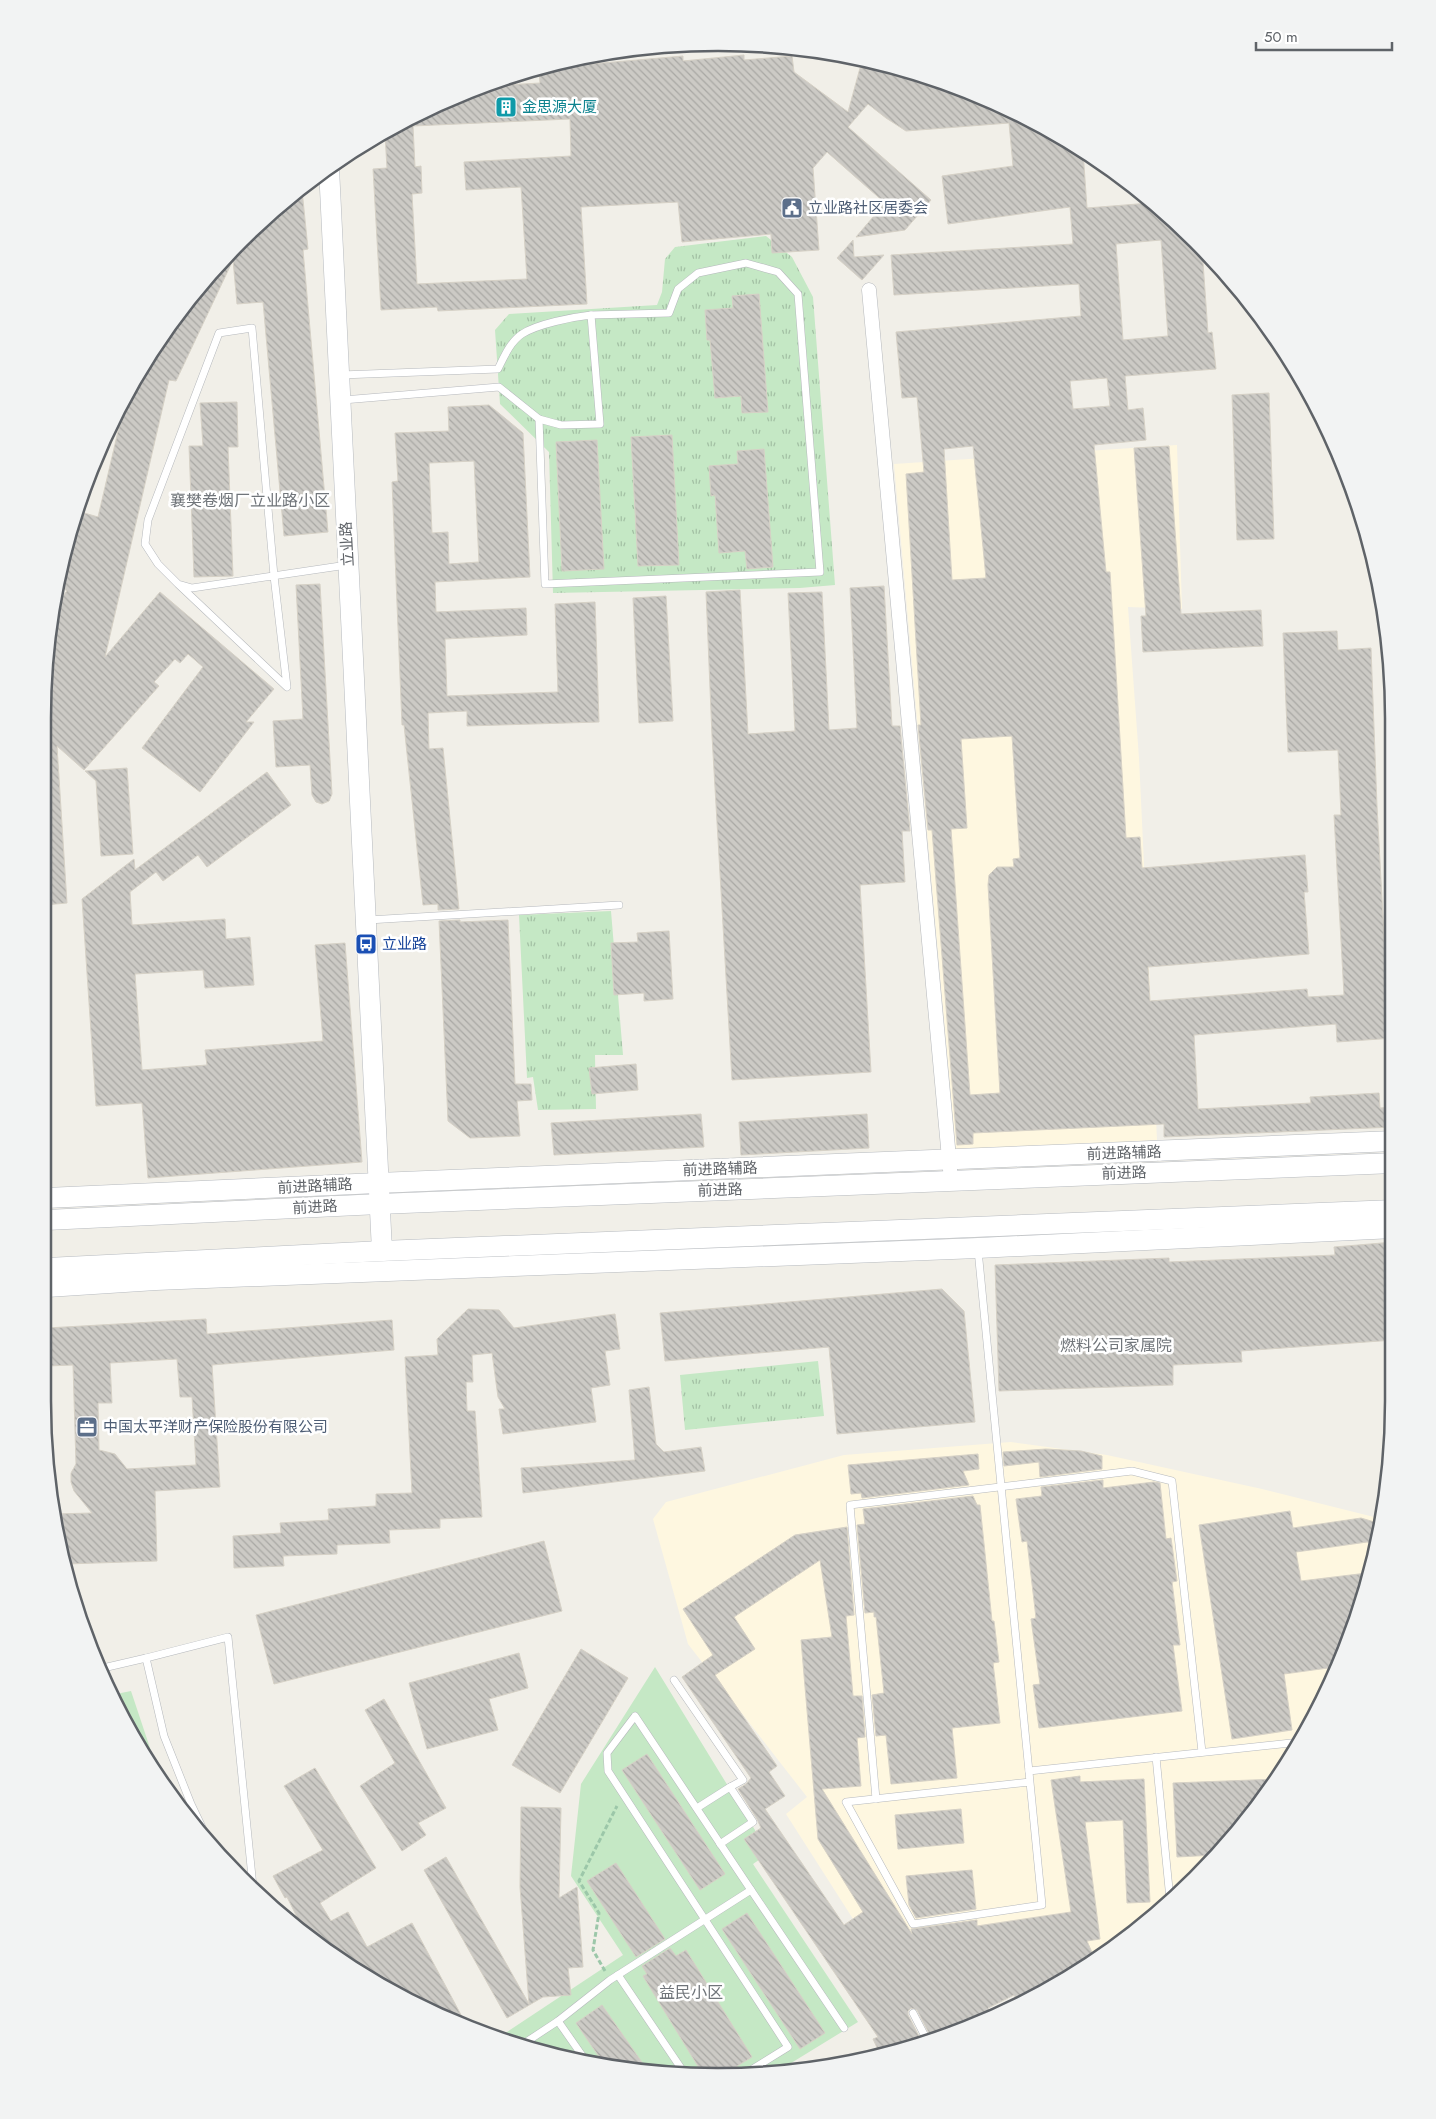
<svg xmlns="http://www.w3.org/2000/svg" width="1436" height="2119" font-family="Jost,'Noto Sans SC',sans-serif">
	<defs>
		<pattern id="park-tufts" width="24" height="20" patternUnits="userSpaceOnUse" patternTransform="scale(1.25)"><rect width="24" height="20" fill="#c5e8c5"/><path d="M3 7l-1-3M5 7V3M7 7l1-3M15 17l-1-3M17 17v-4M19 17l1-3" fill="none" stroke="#a3c0a4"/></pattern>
		<pattern id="building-back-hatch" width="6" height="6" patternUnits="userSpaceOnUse" patternTransform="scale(1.25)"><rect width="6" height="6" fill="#cccac5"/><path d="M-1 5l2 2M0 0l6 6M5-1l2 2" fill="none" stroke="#a9a8a4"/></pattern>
	</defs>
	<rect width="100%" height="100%" fill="#f1efe8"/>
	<g fill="#fef7e0">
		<path d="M1177,445L1182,609L1128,607L1139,758L1157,1140L956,1152L894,464Z"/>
		<path d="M1011,1442L1107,1455L1262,1489L1382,1519L1381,1533L1324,1700L1279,1777L1196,1878L1100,1952L892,1980L786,1814L807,1797L688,1644L653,1519L666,1502L844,1455Z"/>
	</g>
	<g fill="#c5e8c5">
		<path d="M655,1667L769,1853L753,1864L858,2022L783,2068L674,2075L543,2054L498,2038L623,1955L571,1876L581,1784Z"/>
		<path d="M131,1691L159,1775L164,1787L157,1777L116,1694Z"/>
	</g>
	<g fill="url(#park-tufts)">
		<path d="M766,236L792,257L813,297L835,585L800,588L553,593L549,452L500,404L495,330L509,314L657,305L662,292L665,259L675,247Z"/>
		<path d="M611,911L623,1055H595L596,1109L538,1110L533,1077L527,1078L519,915Z"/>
		<path d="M818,1361L824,1416L685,1430L680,1375Z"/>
	</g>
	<g fill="url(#building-back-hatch)" stroke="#d6d1c6" fill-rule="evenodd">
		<path d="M744,55V60L792,56L794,72L848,112L860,68L884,66L976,94L1083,151L1087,208L1150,203L1195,240L1202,248L1208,333L1212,332L1216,369L1125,376L1128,410L1143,408L1146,440L1094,445L1106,572H1110L1126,838L1140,837L1142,868L1305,855L1308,892H1304L1309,954L1148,967L1150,1001L1307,989L1308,997L1344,995L1334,815H1341L1338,750L1288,752L1283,633L1337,631L1338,650L1371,648L1377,806L1387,992L1394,991V1038L1337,1042L1336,1024L1194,1035L1198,1109L1311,1103L1310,1097L1379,1093L1380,1108L1394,1107V1127L1164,1137V1124L973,1133V1144L957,1145L932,830H928L918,725H921L906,474L924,472L917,397L902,398L896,332L1081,316L1079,284L894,295L891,255L1073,244L1070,207L948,224L942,176L1013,166L1009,123L906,131L886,118L868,104L848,127L931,200L905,230L856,237L885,203L827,152L813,168L819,250L772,253L771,234L682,242L678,202L581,207L587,304L438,311L437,307L381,310L373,169L387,168L385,134L459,94L487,86L540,83L539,70L545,68L683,56V61ZM570,119L571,156L464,162L466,190L521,187L527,279L417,284L412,194L422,193L421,166L415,167L413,126ZM1161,240L1168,336L1123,340L1116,244ZM1107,378L1110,406L1073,409L1070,381ZM973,446L986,578L952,580L944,449ZM1012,736L1020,858L1013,859L1014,867H997L989,875L988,885L1000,1093L970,1095L951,829L967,828L961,739Z"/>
		<path d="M302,190L308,249L303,250L328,532L284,536L263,302L237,304L233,260L176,381L169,380L105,657L160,592L274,689L246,722H254L200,792L142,748L203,667L188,654L180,663L175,659L154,682L159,686L84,770L57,746L67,903L44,905L42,718L54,606L67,591L57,583L81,512L98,517L126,397L182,307L240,241Z"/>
		<path d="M853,240L854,257L884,255L862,280L837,258Z"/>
		<path d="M759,294L768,412L742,413L741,396L715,398L710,340H707L705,310L733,308L732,296Z"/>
		<path d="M1269,393L1274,539L1237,540L1232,395Z"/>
		<path d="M237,402L238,447H228L233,576L194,577L189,446H203L200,403Z"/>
		<path d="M489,405L523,433L530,577L435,582L436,612L526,608L527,635L445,639L447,696L558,692L555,604L595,602L599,722L467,726V711L428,713L429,749L443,748L459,909L438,910V904L423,905L404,725H402L392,482L398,481L395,433L449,431L448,407ZM474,461L479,562L449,564L448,532L432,533L429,463Z"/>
		<path d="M672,435L679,565L638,566L631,437Z"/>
		<path d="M597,440L604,569L562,571L556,442Z"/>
		<path d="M1169,446L1181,614L1261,610L1263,646L1143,652L1141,616H1146L1134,448Z"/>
		<path d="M764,449L773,567L747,569L745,551L719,553L715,495L711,496L709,466L738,464L737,451Z"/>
		<path d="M320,584L332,794L329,801L322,804L316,802L312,795L310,765L276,767L273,721L303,719L296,585Z"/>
		<path d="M884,586L892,726H900L910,831H902L905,882L860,885L871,1072L732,1080L712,736L706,592L740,590L748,734L795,731L788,593L822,592L829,730L857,728L850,588Z"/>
		<path d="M666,596L673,721L639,723L633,598Z"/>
		<path d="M127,768L133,854L101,856L96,781L85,771Z"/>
		<path d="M267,772L291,805L207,867L198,855L163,881L156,872L130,892L132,925L225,919L226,939L250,937L254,985L205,988L203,970L135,974L142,1070L207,1065L205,1050L323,1041L315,945L345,943L362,1162L148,1178L142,1103L96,1106L82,899L134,859L135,870Z"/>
		<path d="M460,920V922L508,920L515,1084H531L532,1100L517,1101L520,1136L470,1138L448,1121L439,921Z"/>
		<path d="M669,931L673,999L644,1001V993L614,995L611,943L638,942L637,933Z"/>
		<path d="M636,1064L638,1090L592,1094L589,1068Z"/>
		<path d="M701,1114L704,1147L554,1155L551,1123Z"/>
		<path d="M867,1114L869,1148L741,1155L739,1122Z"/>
		<path d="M1394,1242V1340L1241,1351L1242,1362L1173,1365V1385L999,1391L995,1265L1169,1258V1262L1335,1255L1334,1247Z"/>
		<path d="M942,1289L964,1311L975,1422L837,1434L829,1347L665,1361L660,1313Z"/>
		<path d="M468,1309L499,1310L514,1328L615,1314L620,1349L605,1351L610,1385L591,1388L596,1422L503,1434L499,1409H505L498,1397L492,1353L472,1355L473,1382H466L467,1411H475L482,1517L440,1519V1528L389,1530L390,1543L337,1545V1554L283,1556L284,1566L234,1568L233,1536L281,1533L280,1523L329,1520L328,1509L376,1506V1494L412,1493L405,1357L438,1355L437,1339Z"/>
		<path d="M206,1319L207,1334L392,1320L394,1350L212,1365L220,1487L155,1491L157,1561L66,1564L54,1514L92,1513L74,1491L71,1482V1473L76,1464L73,1365L47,1366V1328ZM177,1359L180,1397H192L196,1465L127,1469L115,1454L99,1450L98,1403H112L110,1363Z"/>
		<path d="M649,1387L656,1444L664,1452L701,1447L705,1471L523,1493L521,1468L635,1460L629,1390Z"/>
		<path d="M1046,1449L1081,1451L1102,1456V1469L1040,1477L1039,1462L1004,1466L1003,1452Z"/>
		<path d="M978,1454L979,1469L963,1471L969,1485L862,1498L861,1493L851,1494L848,1465Z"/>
		<path d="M1103,1480V1488L1154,1482L1160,1483L1166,1539L1171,1538L1177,1581L1172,1582L1180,1645H1173L1182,1711L1039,1728L1033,1685L1040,1684L1031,1619L1036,1618L1027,1541L1022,1542L1016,1499L1042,1496L1041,1487Z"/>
		<path d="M973,1496L977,1505H980L992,1621H994L999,1662L993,1663L1000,1723L952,1728L957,1778L891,1784L886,1735L876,1736L872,1695L884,1693L876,1617H874V1612L865,1613L857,1525L865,1524L863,1509Z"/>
		<path d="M1290,1511L1293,1528L1361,1518L1381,1524V1532L1377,1544L1367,1542L1296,1552L1301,1581L1367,1573L1335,1667L1284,1674L1292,1730L1232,1739L1199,1525Z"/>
		<path d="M847,1527L854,1615L846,1616L853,1696H862L865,1737L857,1738L861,1786L822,1789L912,1934L911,1929L977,1920V1926L1071,1912L1051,1780L1080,1776V1782L1144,1779L1150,1902L1127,1903L1123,1820L1085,1822L1100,1939L1087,1941L1094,1957L1056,1986L1019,2004L1014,1995L988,2008L992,2017L976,2025L932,2039L917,2010L911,2008L908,2011V2015L922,2042L880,2054L873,2039L878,2037L744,1839L761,1828L757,1819L738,1789L746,1784L751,1778L682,1677L713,1655L683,1609L795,1535ZM820,1560L832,1637L801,1640L818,1839L863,1912L844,1925L765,1809L785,1796L769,1772L777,1766L715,1675L755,1649L734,1617Z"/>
		<path d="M544,1541L562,1611L274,1684L256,1615Z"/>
		<path d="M581,1649L628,1678L560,1793L512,1765Z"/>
		<path d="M519,1653L528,1688L489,1699L498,1730L427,1749L409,1683Z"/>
		<path d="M384,1699L446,1808L418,1823L426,1835L402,1851L360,1786L395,1763L365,1710Z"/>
		<path d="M647,1754L725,1874L700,1890L622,1770Z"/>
		<path d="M315,1768L376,1868L320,1903L331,1921L348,1912L367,1947L412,1923L468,2028L460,2025L307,1937L287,1897L285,1898L273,1876L323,1850L284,1786Z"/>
		<path d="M1278,1779L1215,1855L1177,1857L1173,1783Z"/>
		<path d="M521,1807L561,1808L559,1898L577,1887L583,1967L568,1968L571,1995L543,1997L507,2018L424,1870L446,1857L529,2004L520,1887Z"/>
		<path d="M961,1809L964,1843L898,1849L895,1815Z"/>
		<path d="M616,1863L665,1939L636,1957L587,1881Z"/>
		<path d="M972,1870L976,1909L916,1918L909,1905L906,1876Z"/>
		<path d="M747,1913L825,2033L800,2049L722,1929Z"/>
		<path d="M670,1948L676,1956L686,1950L752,2057L729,2071L702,2073L643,1976L647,1974L642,1966Z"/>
		<path d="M602,2005L648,2071L604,2064L576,2023Z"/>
	</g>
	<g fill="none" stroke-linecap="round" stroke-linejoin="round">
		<g stroke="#b5b8bc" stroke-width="8">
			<g id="lane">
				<path d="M341,375L498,369C504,357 510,342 522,334C537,324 573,317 591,315L600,424L561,425L539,419L499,387L343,400"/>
				<path d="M539,419L545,584L820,572L798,294L778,272L746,263L698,273L678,289L669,313L591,315"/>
				<path d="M178,584L287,687L274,576L252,328L219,333L148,520L145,544L158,564L178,584L192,588L347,565"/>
				<path d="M368,920L619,905"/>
				<path d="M978,1250L1042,1905L913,1924L846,1802L1030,1782"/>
				<path d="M146,1658L228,1637L253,1887"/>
				<path d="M103,1668L146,1658L164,1736L191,1804L212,1848"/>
				<path d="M674,1680L743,1780L730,1787"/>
				<path d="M1156,1757L1170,1899"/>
				<path d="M1029,1771L1300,1742"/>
				<path d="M876,1799L850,1505L1132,1471L1172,1481L1202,1752"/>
				<path d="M697,1808L730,1787L753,1822L720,1844"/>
				<path d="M751,1890L635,1716L607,1753L608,1771L788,2047L751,2070"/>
				<path d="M618,1975L685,2074"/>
				<path d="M913,2013L927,2040"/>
				<path d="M558,2021L586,2061"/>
				<path d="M520,2046L558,2021L610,1980L751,1890L844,2028"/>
				<path d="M861,2059V2060"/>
			</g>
		</g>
		<g stroke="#b5b8bc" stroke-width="15">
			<path id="street" d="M869,290L951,1180"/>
		</g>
		<g stroke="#b6babf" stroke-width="21">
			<g id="secondary">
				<path d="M329,168L382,1251"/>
				<path d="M46,1198L378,1183L1394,1141"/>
				<path d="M46,1220L379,1204L1394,1163"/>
				<path d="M47,1268L382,1251L1394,1210"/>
				<path d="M47,1287L156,1280L978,1248L1394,1228"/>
			</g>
		</g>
		<path stroke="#9cc7a9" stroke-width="3" stroke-dasharray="5 2.5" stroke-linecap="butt" d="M605,1971L593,1950L599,1913L579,1881L617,1806"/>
		<use href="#lane" stroke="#fff" stroke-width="7"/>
		<use href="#street" stroke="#fff" stroke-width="14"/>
		<use href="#secondary" stroke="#fff" stroke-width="20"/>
	</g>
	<defs>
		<g id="building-square" transform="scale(1.125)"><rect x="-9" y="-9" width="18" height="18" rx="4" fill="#0f9aa8" stroke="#fff"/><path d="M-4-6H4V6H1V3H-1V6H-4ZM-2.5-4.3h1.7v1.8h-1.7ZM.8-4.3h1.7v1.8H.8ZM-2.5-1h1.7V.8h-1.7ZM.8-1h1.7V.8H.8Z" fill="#fff"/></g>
		<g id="civic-square" transform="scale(1.125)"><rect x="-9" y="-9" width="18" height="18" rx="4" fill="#5c6f8a" stroke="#fff"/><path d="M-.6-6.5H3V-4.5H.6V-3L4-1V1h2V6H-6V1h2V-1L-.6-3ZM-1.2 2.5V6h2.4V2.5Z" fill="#fff"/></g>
		<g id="bus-square" transform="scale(1.125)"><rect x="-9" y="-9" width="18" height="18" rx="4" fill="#1a4fb4" stroke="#fff"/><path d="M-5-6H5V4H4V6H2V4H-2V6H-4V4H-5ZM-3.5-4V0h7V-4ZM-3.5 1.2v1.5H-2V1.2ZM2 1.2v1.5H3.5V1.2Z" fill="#fff"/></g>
		<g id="office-square" transform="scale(1.125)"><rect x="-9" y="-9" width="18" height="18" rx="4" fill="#5c6f8a" stroke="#fff"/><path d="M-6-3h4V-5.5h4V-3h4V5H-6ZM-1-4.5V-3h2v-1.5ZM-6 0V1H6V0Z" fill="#fff"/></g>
	</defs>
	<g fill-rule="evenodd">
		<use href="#building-square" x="506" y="107"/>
		<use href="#civic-square" x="792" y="208"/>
		<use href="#bus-square" x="366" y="944"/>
		<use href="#office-square" x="87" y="1427"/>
	</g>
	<g text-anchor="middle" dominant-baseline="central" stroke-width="5" stroke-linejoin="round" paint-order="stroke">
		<g font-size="15" fill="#0d838f" stroke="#fff" text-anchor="start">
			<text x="522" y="107">金思源大厦</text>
		</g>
		<g font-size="15" fill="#4e5e75" stroke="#fff" text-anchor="start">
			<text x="808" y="208">立业路社区居委会</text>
			<text x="103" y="1427">中国太平洋财产保险股份有限公司</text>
		</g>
		<g font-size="15" fill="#5f6368" stroke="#fff">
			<text transform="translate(347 544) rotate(-93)">立业路</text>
			<text transform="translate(1124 1153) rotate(-2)">前进路辅路</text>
			<text transform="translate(720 1169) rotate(-2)">前进路辅路</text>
			<text transform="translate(1124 1173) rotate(-2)">前进路</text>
			<text transform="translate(315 1186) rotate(-3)">前进路辅路</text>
			<text transform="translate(720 1190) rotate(-2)">前进路</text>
			<text transform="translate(315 1207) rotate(-3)">前进路</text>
		</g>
		<g font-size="15" fill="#164399" stroke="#fff" text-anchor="start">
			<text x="382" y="944">立业路</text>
		</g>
		<g font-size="16" fill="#70757a" stroke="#fff">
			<text x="250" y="500">襄樊卷烟厂立业路小区</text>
			<text x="1116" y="1345">燃料公司家属院</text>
			<text x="691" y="1992">益民小区</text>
		</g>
	</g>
	<path d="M0 0H1436V2119H0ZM718 51H718A667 667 0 0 1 1385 718V1401A667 667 0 0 1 718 2068H718A667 667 0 0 1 51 1401V718A667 667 0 0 1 718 51Z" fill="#f2f3f3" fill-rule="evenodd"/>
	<path fill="none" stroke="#5f6368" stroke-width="2.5" d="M718 51H718A667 667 0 0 1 1385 718V1401A667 667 0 0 1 718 2068H718A667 667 0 0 1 51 1401V718A667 667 0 0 1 718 51Z"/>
	<path d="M1256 42v8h136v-8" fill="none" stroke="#5f6368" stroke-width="2.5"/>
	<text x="1264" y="42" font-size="15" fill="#5f6368" stroke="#ffffff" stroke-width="4" paint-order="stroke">50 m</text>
</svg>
